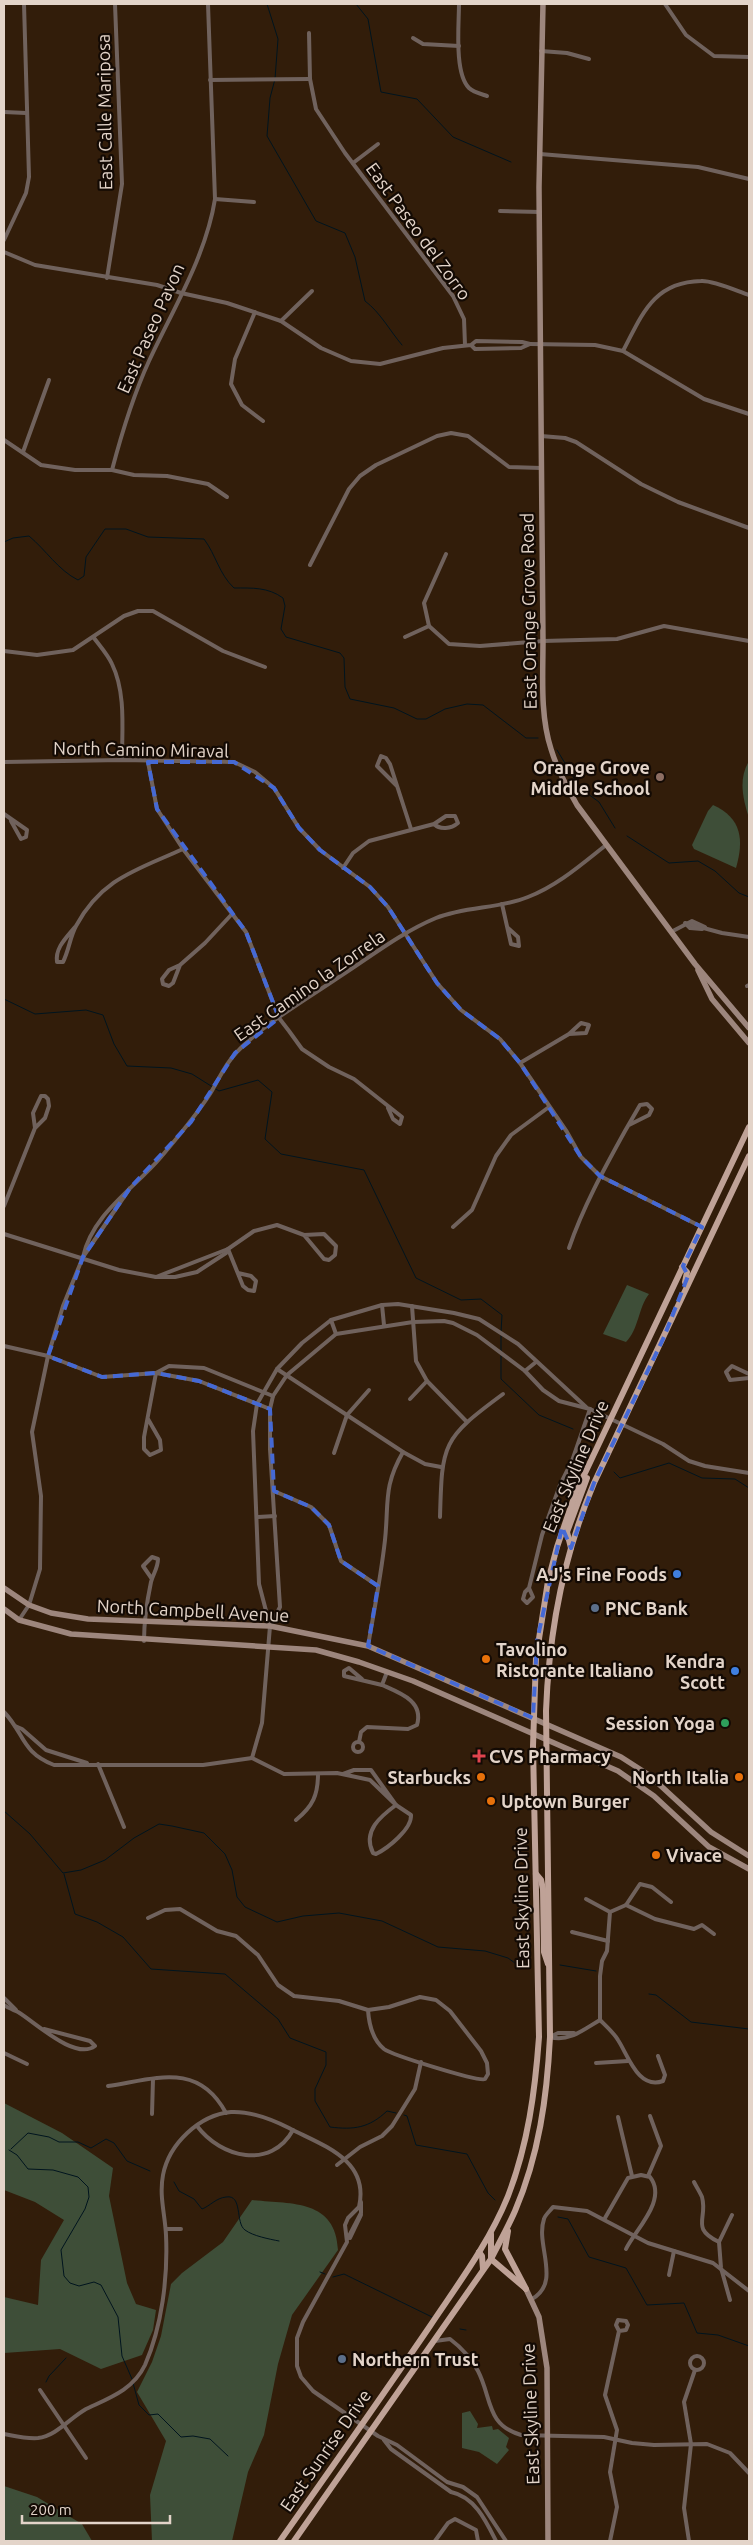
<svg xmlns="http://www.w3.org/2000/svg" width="753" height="2545" font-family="Ubuntu,sans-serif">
	<rect width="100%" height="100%" fill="#321d0a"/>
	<g fill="#3e4e38">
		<path d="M749,761V818C743,799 738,779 749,761Z"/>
		<path d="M713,805C742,818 744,840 736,868L694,849L692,845L708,811Z"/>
		<path d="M627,1285L649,1294C638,1308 639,1329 626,1342L603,1334Z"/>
		<path d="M4,2103L62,2133L113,2168L109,2196L127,2283L136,2304L156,2310L153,2330L142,2355L101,2369L60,2349L4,2353V2297L38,2305L41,2260L64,2220L35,2202L4,2190Z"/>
		<path d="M252,2200C291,2204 336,2199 338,2250L292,2315L278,2364L264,2435L248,2472L232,2541H152L150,2495L166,2441L137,2392L152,2362L161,2336L171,2284L182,2273L223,2242Z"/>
		<path d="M470,2411L478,2424L477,2428L492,2426L493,2430L498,2429L509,2438L506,2447L509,2450L497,2464L479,2452L462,2448V2413Z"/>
		<path d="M4,2486L37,2497L82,2524L92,2541H4Z"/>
	</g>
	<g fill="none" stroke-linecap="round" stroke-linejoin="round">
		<g stroke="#00141e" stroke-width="1">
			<path d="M267,4L278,39L275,79L270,98L267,136L316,221L345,233L355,257L365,301C380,312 390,331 402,345"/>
			<path d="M356,4L368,19L381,92L417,99L453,137L511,162"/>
			<path d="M4,542L13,538L29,536C46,550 58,570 78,580L84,576L86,557L105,529H126L148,537L204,539C216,555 219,574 234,588C252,588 268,587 283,598L285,606L281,629L286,637L340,653L344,658L345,687L350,699L394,708L417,719H426L445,709L467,704L483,705L526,738H538"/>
			<path d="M557,750L580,788L599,802L615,828"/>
			<path d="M627,836L669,863L698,861L715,871L739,893L749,897"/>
			<path d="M4,999L35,1014L86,1010L103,1015L114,1044L127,1066L171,1068L192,1074L219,1091L258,1080L272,1092L265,1139L281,1154L364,1170L416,1278L461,1300L481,1299L502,1315L501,1332"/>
			<path d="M501,1352V1336"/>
			<path d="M501,1356V1379L539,1415L573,1429"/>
			<path d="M614,1472L620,1478L669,1463L702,1478L735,1479L749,1488"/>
			<path d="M4,1811L30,1834L63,1873L81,1870L105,1860L134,1838L159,1824L172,1826L204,1833L225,1854L232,1870L237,1897L245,1907L277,1922L303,1916L339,1913L382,1921L438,1947L485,1951L508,1958L519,1966L525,1967"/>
			<path d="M64,1874L75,1914L97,1922L123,1937L151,1969L225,1974L278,2019L290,2038L326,2052V2065L315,2089V2101L330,2127C354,2130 369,2128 387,2111L396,2113"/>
			<path d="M560,1965L596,1971"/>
			<path d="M649,1994L656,1995L691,2022L749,2029"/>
			<path d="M404,2115L407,2116L416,2145L467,2154L488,2193L495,2200"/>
			<path d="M11,2149L28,2133L49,2137L59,2142H78L91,2148L106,2139L114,2143L127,2161L150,2171"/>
			<path d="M9,2150L17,2155L28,2169L53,2170L78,2177L88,2187L89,2197L85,2209L61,2250L64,2276L70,2283L79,2286L94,2282L101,2285L118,2317L122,2356L132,2379"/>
			<path d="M174,2182L179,2191L194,2199L202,2209C210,2206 216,2198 226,2197C243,2194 235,2223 245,2230C253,2236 269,2239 279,2241"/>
			<path d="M558,2217L568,2219L589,2257L626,2268L647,2305L684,2303L697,2333L718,2335L749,2346"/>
			<path d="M320,2272L325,2274"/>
			<path d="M333,2277L344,2274L432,2317"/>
			<path d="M460,2329L466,2330"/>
			<path d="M46,2382L49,2376L66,2358"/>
			<path d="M133,2383L139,2405L149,2415L158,2414L181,2437L193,2436L210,2439L228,2456"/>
		</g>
		<g stroke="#70625d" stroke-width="4">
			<path d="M459,4C459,24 454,73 469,88C473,92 481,94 487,96"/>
			<path d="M665,4L686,35L714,56L749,57"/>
			<path d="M309,33L310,79L316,109L345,153L453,296L464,319L465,345"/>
			<path d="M413,38L423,44L459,46"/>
			<path d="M541,51L567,53L589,59"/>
			<path d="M210,80L310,79"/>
			<path d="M4,112L26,113"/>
			<path d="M540,154L698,167L749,179"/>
			<path d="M353,163L378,144"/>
			<path d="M215,199L254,202"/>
			<path d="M500,211L540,212"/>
			<path d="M4,240L26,193L29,177L24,4"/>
			<path d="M4,252L35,265L157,285L181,293L227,303L281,321L321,348L351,361L380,364L443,348L471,345L476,341L522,342L530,344L521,348L475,349L471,345"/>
			<path d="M107,278L122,184L115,4"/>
			<path d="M255,312L235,359L231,384L242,405L263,421"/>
			<path d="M281,321L312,291"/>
			<path d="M530,344L595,345L623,351L704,399L749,414"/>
			<path d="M623,351C642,315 653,282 701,281C713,280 737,291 749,295"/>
			<path d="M541,436L565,438L576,442L641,484L678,502L749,528"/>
			<path d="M4,440L41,465L75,470H112L134,475L167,476L208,484L227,497"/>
			<path d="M23,452L49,380"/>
			<path d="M112,470C122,432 133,396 149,361C173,309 206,256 215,199L208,4"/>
			<path d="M446,554L424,603L429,626L449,644L480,646L543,641L617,639L664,626L749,641"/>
			<path d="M310,565L349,489L360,476L376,465L437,436L451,433L468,436L509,467L541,468"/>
			<path d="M405,637L429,626"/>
			<path d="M94,638C100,646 108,655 112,664C126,693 122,729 122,760"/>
			<path d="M4,651L37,655L73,650L124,616L138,611H153L223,651L265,667"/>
			<path d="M4,762L122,760L234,762L255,772L274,788L299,828L320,850L370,887L388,907L437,983L461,1010L500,1039L520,1063L567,1132L581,1157L600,1176L702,1227"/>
			<path d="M148,762L157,809L183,849L246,932L279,1018L289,1031L302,1049L329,1067L354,1079L402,1117L400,1124L393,1119L388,1108"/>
			<path d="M397,786L377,766L381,756L386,758L390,764L411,829"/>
			<path d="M4,814L27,830L26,837L21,839L11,821"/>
			<path d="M343,868L353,853L369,841L434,824L446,816H455L458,823C451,829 440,830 434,824"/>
			<path d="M502,904L511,944L519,946L518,937L508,928"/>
			<path d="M685,923L722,933L749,937"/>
			<path d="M686,924L690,928L702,929"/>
			<path d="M75,927C66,938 55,948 57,962H63C69,950 70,937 76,926C102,878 137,870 183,849"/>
			<path d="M671,932L692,921L705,927"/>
			<path d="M180,965L169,970L162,979L163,984L169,986L173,983L180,965L205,943L232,914"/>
			<path d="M747,986L749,985"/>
			<path d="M520,1063L569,1034L586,1033L589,1025L581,1023L569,1034"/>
			<path d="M130,1188L83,1257C92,1214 134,1189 161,1157C178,1137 195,1117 210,1094C218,1081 225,1064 236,1053C262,1025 305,1000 336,979C369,958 400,933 436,918C466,906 499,909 528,897C557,886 582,864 606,845"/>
			<path d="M4,1206L35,1128L45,1118L49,1106L48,1099L45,1096H41L33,1113L35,1128"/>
			<path d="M453,1227L472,1210L496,1156L511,1135L549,1107"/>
			<path d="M4,1234L119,1270L156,1277H175L197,1272L226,1253L228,1249"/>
			<path d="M569,1248C583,1207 604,1169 625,1131L640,1105L647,1104L652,1109L649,1115L629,1125"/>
			<path d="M228,1249L243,1286L248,1290L254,1291L256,1281L251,1276L238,1273"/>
			<path d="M156,1277L228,1249L254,1231L277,1225L304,1235L324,1234L336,1246L335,1255L329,1260L324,1259L304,1235"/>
			<path d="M382,1305L384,1325"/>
			<path d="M412,1306L416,1361L427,1381L466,1421"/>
			<path d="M331,1320L336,1334"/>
			<path d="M4,1346L48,1356L102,1377L156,1373L199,1381L270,1409"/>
			<path d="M277,1369L403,1452L425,1464L441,1467"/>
			<path d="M525,1371L536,1362"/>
			<path d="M156,1373L169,1366L204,1368L273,1396"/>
			<path d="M749,1374L732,1366L726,1372L730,1380L749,1378"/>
			<path d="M410,1399L427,1381"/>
			<path d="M148,1419L160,1440L161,1450L150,1455L144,1449V1437L156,1373"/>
			<path d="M334,1453L347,1415L369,1390"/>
			<path d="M274,1491L311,1507L329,1525L341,1561L378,1586"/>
			<path d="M258,1517L275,1516"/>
			<path d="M440,1517C442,1443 442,1439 503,1394"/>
			<path d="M529,1588L533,1597L527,1603L523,1599L525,1592L529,1588L542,1535L560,1485L572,1461L590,1409"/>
			<path d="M19,1620L29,1605L40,1569L41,1496L32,1432L48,1356L63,1306L83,1257"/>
			<path d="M270,1626L280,1607L270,1449V1409L273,1396L287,1375L336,1334L413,1322L444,1321L453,1323L477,1335L525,1371L543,1390L559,1401L590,1409L663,1444L689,1461L705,1466L749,1473"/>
			<path d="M144,1641C144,1621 147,1601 151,1582C153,1574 158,1568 158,1559L152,1557L143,1566L152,1579"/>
			<path d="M368,1646C374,1611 381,1576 385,1540C389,1502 383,1487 403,1452"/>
			<path d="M362,1679L349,1668L344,1671V1676L382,1685"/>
			<path d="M4,1712C25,1734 21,1752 54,1765H203L252,1758"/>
			<path d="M15,1726L22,1729L46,1750L87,1763"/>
			<circle cx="358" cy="1747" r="5"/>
			<path d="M359,1742L361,1732L367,1727L408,1729L417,1725C424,1701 400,1693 382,1685L387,1672"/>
			<path d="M252,1758L262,1723L270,1626L259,1584L253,1431L257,1404L277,1369L302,1343L331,1320L382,1305L398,1304L454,1313L479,1319L518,1344L586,1407"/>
			<path d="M252,1758L284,1774L337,1773L370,1780L396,1805L371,1770H354L343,1774"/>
			<path d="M98,1764L124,1827"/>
			<path d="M396,1805L411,1815C412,1829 388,1848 376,1854L373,1853C362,1831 381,1816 396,1805Z"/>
			<path d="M296,1820C313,1806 318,1795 318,1774"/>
			<path d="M586,1899L610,1912"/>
			<path d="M626,1905L655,1919L694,1929L702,1925L714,1934"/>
			<path d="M148,1918L165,1910L180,1909L217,1931L236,1936L258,1955L278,1985L294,1996L339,2001L368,2010L389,2007L420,1997L436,2000L450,2011L481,2051L487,2063L488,2074L485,2079C478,2082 392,2055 384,2049C373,2040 369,2025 368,2010"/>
			<path d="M572,1932L608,1941"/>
			<path d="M4,1998L16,2010"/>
			<path d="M4,2005C8,2008 14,2010 18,2012C35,2022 75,2061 95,2046L90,2041L44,2029"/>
			<path d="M600,2020C606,2026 614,2033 618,2040C628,2055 638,2090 663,2081L665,2075L658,2056"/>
			<path d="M574,2033H558L550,2037C569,2042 583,2030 600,2020V1976L602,1961L607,1951L610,1912L626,1905L640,1884L652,1887L671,1902"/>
			<path d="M4,2053L27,2064"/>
			<path d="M596,2063L628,2061"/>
			<path d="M108,2086C155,2079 198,2061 226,2113"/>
			<path d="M152,2114L153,2079"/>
			<path d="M618,2117L632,2176"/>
			<path d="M197,2126C221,2158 271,2170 293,2130"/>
			<path d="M337,2165L360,2147L382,2136L392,2126L415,2089L421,2062"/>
			<path d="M648,2176L661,2146L650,2116"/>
			<path d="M694,2182C696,2186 700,2192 702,2197C708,2219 690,2228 719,2242"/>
			<path d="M605,2218L628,2178L641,2175L650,2177C668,2200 635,2230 626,2249"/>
			<path d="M166,2229H181"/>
			<path d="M348,2238L361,2213V2202"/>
			<path d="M350,2238L361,2215"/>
			<path d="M669,2275L674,2251"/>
			<path d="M532,2299C562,2282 535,2245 544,2219C545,2215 550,2211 553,2207L587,2211L648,2243L713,2263L749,2291"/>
			<path d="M730,2300L721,2268L719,2242L732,2215"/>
			<path d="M435,2341L450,2339C462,2348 471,2358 478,2371C492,2398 486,2425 521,2435L604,2437L632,2443L654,2445L707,2444L730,2453L749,2473"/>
			<circle cx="697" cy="2363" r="7"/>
			<path d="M40,2390L86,2458"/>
			<path d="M4,2434C15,2436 26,2439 38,2438C56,2436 70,2418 86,2409C109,2398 133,2390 145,2365C162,2326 168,2277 166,2235C165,2214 159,2196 163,2175C169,2144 199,2115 231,2112C251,2111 271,2119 289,2128C321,2145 370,2159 359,2207L348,2218L345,2225L347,2242L303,2322L297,2338V2366L301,2377L313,2391L378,2436L397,2445L447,2482L463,2487L477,2497L506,2541"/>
			<path d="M384,2440L391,2449L451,2492C475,2497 486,2521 496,2541"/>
			<path d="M435,2541L448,2523L455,2519L476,2530L478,2541"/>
			<path d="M610,2541L617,2507L610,2472L617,2430L605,2395L619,2331L616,2325L618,2320L626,2321L628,2325L626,2330L619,2331"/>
			<path d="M689,2541L684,2508L691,2444L684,2402L695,2370"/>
		</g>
		<g stroke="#9d867d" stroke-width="5.5">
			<path d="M543,4L539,187L543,641C543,676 540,715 551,749C557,769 567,787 577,805L695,964L749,1028"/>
			<path d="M698,970L712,999L749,1043"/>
			<path d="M4,1588L29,1605L51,1613L88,1619L270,1626L368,1646L621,1757L649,1775L711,1832L749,1856"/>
			<path d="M4,1609L19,1620L71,1634L316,1650L359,1662L413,1681L618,1771L654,1796L709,1847L749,1869"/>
			<path d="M526,2289L539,2317L547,2368L548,2541"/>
		</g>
		<g stroke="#bfa297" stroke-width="6">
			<path d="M682,1267L687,1272L685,1282"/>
			<path d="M571,1548L567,1532L587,1478"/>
			<path d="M536,1874L541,1880L543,1889L544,1952L548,1964"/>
			<path d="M508,2231L505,2249L526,2289"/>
			<path d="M491,2234V2259L525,2288"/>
			<path d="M479,2252L482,2256L483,2269"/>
			<path d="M280,2541C330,2470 381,2398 430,2326C458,2284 489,2243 508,2196C528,2144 535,2092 539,2037L533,1746L536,1658L548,1581L557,1547L576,1492L749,1127"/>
			<path d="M294,2541L491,2259C499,2243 508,2227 515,2211C539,2155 547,2097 550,2037L546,1711C549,1632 563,1556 594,1483L749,1156"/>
		</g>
	</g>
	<path fill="none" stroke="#4569d5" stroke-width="4" stroke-dasharray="10 6" stroke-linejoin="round" d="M148,762H234L274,788L299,828L320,850L370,887L388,907L437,983L461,1010L500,1039L520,1063L581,1157L600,1176L702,1227L683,1266L688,1276L664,1337L594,1483L571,1548L562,1527L537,1641L533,1718L368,1646L378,1586L341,1561L329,1525L311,1507L274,1491L270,1409L199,1381L156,1373L102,1377L48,1356L83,1257L130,1188L191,1122L235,1053L279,1018L246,932L157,809Z"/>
	<circle fill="#8d6e63" stroke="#130a04" stroke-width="2" cx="660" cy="777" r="5"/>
	<g fill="#3f7fe0" stroke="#130a04" stroke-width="2">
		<circle cx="677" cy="1574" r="5"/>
		<circle cx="735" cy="1671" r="5"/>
	</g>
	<g fill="#5c6f8a" stroke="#130a04" stroke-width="2">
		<circle cx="595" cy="1608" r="5"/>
		<circle cx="342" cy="2359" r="5"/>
	</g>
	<g fill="#e8710a" stroke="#130a04" stroke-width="2">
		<circle cx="486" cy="1659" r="5"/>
		<circle cx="481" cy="1777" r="5"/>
		<circle cx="739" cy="1777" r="5"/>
		<circle cx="491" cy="1801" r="5"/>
		<circle cx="656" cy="1855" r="5"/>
	</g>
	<circle fill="#2e9e5b" stroke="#130a04" stroke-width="2" cx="725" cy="1723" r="5"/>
	<path fill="#e0444e" stroke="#130a04" stroke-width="2" d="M476.5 1748.5h5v5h5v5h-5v5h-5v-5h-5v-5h5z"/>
	<g text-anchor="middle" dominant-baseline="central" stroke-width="4.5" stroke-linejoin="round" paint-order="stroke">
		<g font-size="18" fill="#e3d4c9" stroke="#130a04">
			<text transform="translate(104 112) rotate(-91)">East Calle Mariposa</text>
			<text transform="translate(419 231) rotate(54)">East Paseo del Zorro</text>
			<text transform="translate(150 328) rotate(-66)">East Paseo Pavon</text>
			<text transform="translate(528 611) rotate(-91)">East Orange Grove Road</text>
			<text transform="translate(141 749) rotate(1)">North Camino Miraval</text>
			<text transform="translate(309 985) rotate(-35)">East Camino la Zorrela</text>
			<text transform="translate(575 1466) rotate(-67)">East Skyline Drive</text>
			<text transform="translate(193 1610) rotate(3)">North Campbell Avenue</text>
			<text transform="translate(521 1898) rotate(-91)">East Skyline Drive</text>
			<text transform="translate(530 2414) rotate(-92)">East Skyline Drive</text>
			<text transform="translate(325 2450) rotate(-55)">East Sunrise Drive</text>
		</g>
		<g font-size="18" font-weight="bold" fill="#e3d4c9" stroke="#130a04" text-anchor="end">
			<text x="650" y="767">Orange Grove<tspan x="650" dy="21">Middle School</tspan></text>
			<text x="667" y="1574">AJ's Fine Foods</text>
			<text x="605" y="1608" text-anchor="start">PNC Bank</text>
			<text x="496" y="1649" text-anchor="start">Tavolino<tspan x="496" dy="21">Ristorante Italiano</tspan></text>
			<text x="725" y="1661">Kendra<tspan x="725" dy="21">Scott</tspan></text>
			<text x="715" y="1723">Session Yoga</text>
			<text x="489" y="1756" text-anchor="start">CVS Pharmacy</text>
			<text x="471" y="1777">Starbucks</text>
			<text x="729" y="1777">North Italia</text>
			<text x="501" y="1801" text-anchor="start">Uptown Burger</text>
			<text x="666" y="1855" text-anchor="start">Vivace</text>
			<text x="352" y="2359" text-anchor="start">Northern Trust</text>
		</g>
	</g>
	<rect width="753" height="2545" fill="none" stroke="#e3d4c9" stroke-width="10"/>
	<path d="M22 2515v8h148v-8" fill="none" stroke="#e3d4c9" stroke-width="2.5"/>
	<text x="30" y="2515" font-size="15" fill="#e3d4c9" stroke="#130a04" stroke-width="4" paint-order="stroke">200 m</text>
</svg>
